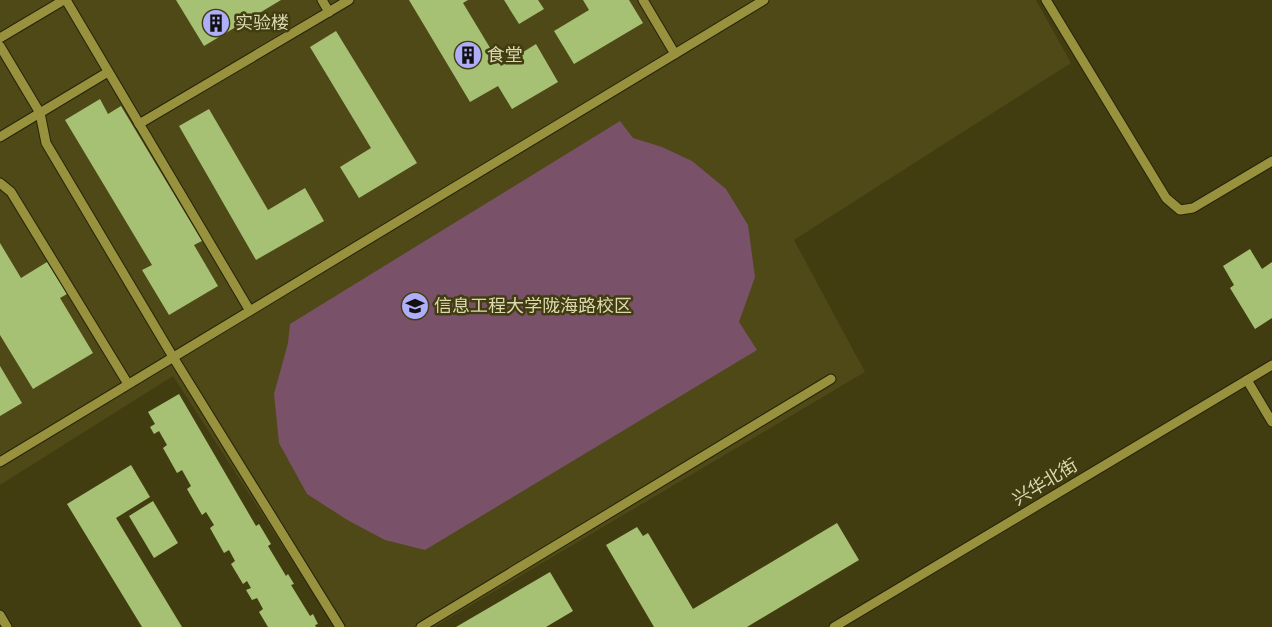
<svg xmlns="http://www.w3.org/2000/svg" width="1272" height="627" font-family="'Fira Sans','Noto Sans SC',sans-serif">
	<rect width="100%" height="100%" fill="#413d10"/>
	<path fill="#4e4917" d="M0,0H1036L1071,63L794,240L865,372L434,627H335L173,376L0,485Z"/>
	<path fill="#795269" d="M620,121L633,138L662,147L692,161L726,189L748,225L755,277L739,322L757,350L425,550L385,540L349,521L307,494L279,443L274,394L288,343L290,324Z"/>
	<g fill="#a7c174">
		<path d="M176,0H281L204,46Z"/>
		<path d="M409,0H468L463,3L501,66L536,44L558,82L512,109L498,86L470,102Z"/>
		<path d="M504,0H538L544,9L519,24Z"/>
		<path d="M583,0H629L643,23L574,64L554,31L589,10Z"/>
		<path d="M336,31L417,163L359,198L340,167L371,148L310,47Z"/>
		<path d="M100,99L108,114L121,106L202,241L194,245L218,286L169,315L142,270L152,265L65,120Z"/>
		<path d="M209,109L268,210L305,188L324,221L256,260L179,126Z"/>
		<path d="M0,243L21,278L47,262L67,294L60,298L93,353L33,389L0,335Z"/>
		<path d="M1250,249L1262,269L1272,262V318L1255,329L1230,288L1234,285L1223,266Z"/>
		<path d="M0,366L22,403L0,416Z"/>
		<path d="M179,394L256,526L259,524L271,544L268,546L286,576L288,574L294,584L291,585L310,616L313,614L318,624L315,625L316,627H268L259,612L263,609L257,598L252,600L246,590L251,588L247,581L243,584L231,564L235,561L229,550L224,553L210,528L214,525L206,512L202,515L187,489L191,486L182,470L177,473L163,448L167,445L159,431L154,434L150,427L155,424L148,412Z"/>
		<path d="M131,465L150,497L116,518L182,627H142L67,504Z"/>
		<path d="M153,501L178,543L154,558L129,516Z"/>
		<path d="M837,523L859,560L747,627H654L606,545L637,527L643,536L648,533L693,609Z"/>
		<path d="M550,572L573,611L546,627H456Z"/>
	</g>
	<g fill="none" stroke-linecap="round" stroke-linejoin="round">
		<g stroke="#262309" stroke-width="11">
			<g id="minor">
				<path d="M66,0L250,311"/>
				<path d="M322,0L329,12"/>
				<path d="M643,0L675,54"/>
				<path d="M1046,0L1166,198L1180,210L1193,208L1272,161"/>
				<path d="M0,38L64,0"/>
				<path d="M0,46L40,113L46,143L173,357L340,627"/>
				<path d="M139,124L349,0"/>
				<path d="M0,137L108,72"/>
				<path d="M0,183L11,192L128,384"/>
				<path d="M1247,380L1272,422"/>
				<path d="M0,462L764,0"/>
				<path d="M0,615L7,627"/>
				<path d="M421,627L831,379"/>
				<path d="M834,627L1272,365"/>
			</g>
		</g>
		<use href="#minor" stroke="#98913e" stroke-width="9"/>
	</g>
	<defs>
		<g id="building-disc" transform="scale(1.4375)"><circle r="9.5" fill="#afaefa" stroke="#413d10"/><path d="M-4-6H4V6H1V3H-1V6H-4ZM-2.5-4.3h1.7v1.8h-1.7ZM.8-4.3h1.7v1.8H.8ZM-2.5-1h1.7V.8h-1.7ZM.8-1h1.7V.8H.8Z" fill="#111"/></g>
		<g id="university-disc" transform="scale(1.4375)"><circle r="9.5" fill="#afaefa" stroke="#413d10"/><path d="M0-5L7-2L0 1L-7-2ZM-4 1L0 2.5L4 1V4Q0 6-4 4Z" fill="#111"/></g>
	</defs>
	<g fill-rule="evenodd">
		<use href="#building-disc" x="216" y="23"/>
		<use href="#building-disc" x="468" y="55"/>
		<use href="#university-disc" x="415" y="306"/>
	</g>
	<g text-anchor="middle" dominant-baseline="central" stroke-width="5" stroke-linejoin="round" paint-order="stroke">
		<g font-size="18" fill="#dcd9b2" stroke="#413d10" text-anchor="start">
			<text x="235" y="23">实验楼</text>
			<text x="487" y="55">食堂</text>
			<text x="434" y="306">信息工程大学陇海路校区</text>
		</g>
		<g font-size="18" fill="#dcd9b2" stroke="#413d10">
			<text transform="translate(1045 482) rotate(-31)">兴华北街</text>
		</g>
	</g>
</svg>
